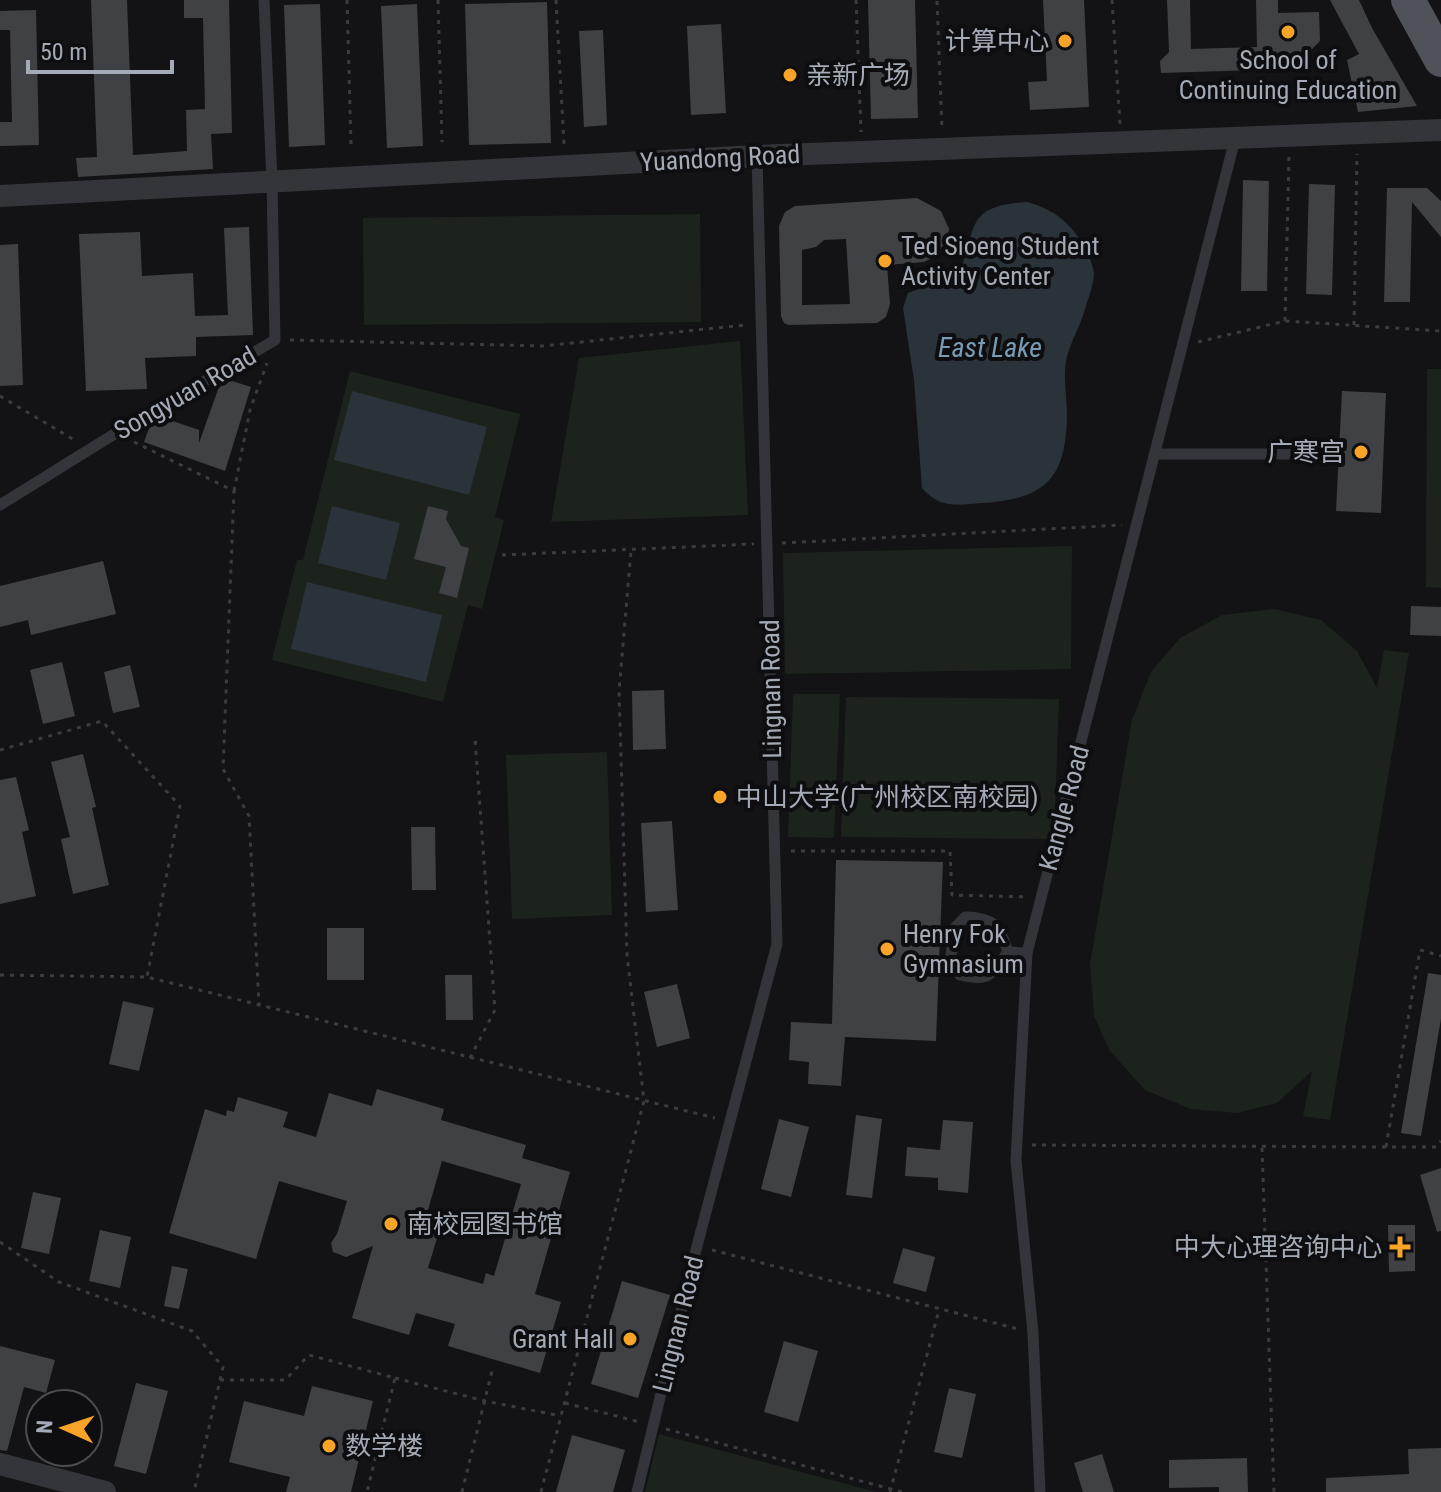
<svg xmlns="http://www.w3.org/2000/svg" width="1441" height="1492" font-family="'Roboto Condensed','Noto Sans SC',sans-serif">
	<rect width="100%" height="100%" fill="#131315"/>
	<g fill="#1b231c">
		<path d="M700,214L701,322L364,325L363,218Z"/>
		<path d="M740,341L748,515L551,522L579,358Z"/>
		<path d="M1427,369H1441V588L1426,587Z"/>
		<path d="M350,371L520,414L495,517L504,520L482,609L468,605L443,702L272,660L297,560H303Z"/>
		<path d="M1072,546L1071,669L785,674L783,553Z"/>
		<path d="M1274,609L1321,620L1357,651L1377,688L1384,650L1409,653L1330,1120L1303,1116L1312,1071L1277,1103L1237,1113L1191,1109L1145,1090L1110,1051L1094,1016L1090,964L1132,720L1151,672L1180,638L1222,615Z"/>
		<path d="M793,694H840L834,838L788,837Z"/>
		<path d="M846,697L1059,699L1054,839L841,837Z"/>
		<path d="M607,752L612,915L512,919L506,755Z"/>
		<path d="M659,1434L876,1492H645Z"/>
	</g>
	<g fill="#293339">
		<path d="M1027,202C1056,210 1072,224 1086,250C1089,256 1093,266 1094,273C1094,284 1088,299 1085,309C1080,327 1070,342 1066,361C1063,379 1067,397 1067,416C1066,479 1045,499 983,503C957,505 940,509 922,488L914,380L903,308L908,293L958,275C979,229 962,206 1027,202Z"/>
		<path d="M352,391L487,427L469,495L334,460Z"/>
		<path d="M332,506L400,523L386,580L318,563Z"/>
		<path d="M307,582L442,615L426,682L291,649Z"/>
	</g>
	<g fill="#3f4145" fill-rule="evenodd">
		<path d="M91,0H127L133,155L187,151L186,110L205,109L203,18H184V0H229L232,133L211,134L213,169L78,177L76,158L97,157Z"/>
		<path d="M868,0H915L918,118L871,119Z"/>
		<path d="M1043,0H1084L1089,107L1030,110L1028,82L1047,81Z"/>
		<path d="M1167,0H1190L1191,49L1257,47L1256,0H1278V13L1319,12L1320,41L1309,52L1291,53V69L1161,73L1160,61L1169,52Z"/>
		<path d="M1330,0H1359L1372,28L1417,106L1358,112L1347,60L1359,54Z"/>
		<path d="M547,2L551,143L469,145L465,4Z"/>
		<path d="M320,4L325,145L289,147L284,5Z"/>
		<path d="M417,4L423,146L387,148L381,6Z"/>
		<path d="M36,10L39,145L0,146V122H12L10,30H0V11Z"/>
		<path d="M721,24L726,113L691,115L687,26Z"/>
		<path d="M603,30L607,125L584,127L579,31Z"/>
		<path d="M1243,180L1269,181L1267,291H1241Z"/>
		<path d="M1309,184L1335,185L1332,295L1306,294Z"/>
		<path d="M1387,188H1427L1441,201V237L1412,202L1410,302H1384Z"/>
		<path d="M917,198L941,211L949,229L948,239L936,256L924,262L887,265L890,304L886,317L877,323L789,325L784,323L781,316L779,226L785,212L795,206ZM846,239L850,304L802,305V250L816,247L824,240Z"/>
		<path d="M249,227L253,335L196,337V356L145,358L147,389L86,391L79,234L140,232L142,276L193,273L195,316L228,315L224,228Z"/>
		<path d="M18,244L23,385L0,386V245Z"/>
		<path d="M226,379L251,387L225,471L144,442L151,423L161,417L199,430V443L221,381Z"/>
		<path d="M1342,391L1386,393L1381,513L1336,511Z"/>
		<path d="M428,506L448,511L446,519L461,546L469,548L457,598L439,593L446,567L414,559Z"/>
		<path d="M103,561L116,614L31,635L28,620L0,627V586Z"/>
		<path d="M1411,606L1441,607V636L1410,635Z"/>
		<path d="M62,662L75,716L43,724L30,670Z"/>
		<path d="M130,665L140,707L113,713L104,672Z"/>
		<path d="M664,690L666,749L633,750L632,691Z"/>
		<path d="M83,754L96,807L92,808L109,885L73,894L61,839L70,837L51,762Z"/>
		<path d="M16,777L29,830L22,832L36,896L0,904V780Z"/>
		<path d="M672,821L678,910L646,912L641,823Z"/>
		<path d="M411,827H435L436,890H412Z"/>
		<path d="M836,860L943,862L936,1041L845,1037L841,1086L808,1084L809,1062L789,1060L791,1022L832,1024Z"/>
		<rect x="327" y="928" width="37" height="52"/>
		<path d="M1428,973L1441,975V1019L1421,1136L1401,1133Z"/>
		<path d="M445,975H472L473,1020H446Z"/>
		<path d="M677,984L690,1038L657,1047L644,992Z"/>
		<path d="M123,1001L154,1008L139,1071L109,1064Z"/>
		<path d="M377,1089L444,1109L441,1120L526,1145L522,1158L570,1172L535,1294L561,1302L540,1373L448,1346L455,1324L416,1313L409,1335L352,1318L373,1246L346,1257L333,1252L331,1243L337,1234L347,1201L279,1181L256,1259L169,1233L205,1109L226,1116L227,1110L234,1112L238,1097L288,1112L283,1127L316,1137L329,1093L372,1106ZM442,1161L521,1184L494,1276L486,1273L483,1284L428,1268L444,1215L428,1210Z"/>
		<path d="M856,1115L882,1119L872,1198L846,1195Z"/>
		<path d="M779,1119L809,1127L791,1197L761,1189Z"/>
		<path d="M943,1120L973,1122L968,1193L938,1190V1178L905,1176L907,1147L940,1150Z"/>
		<path d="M1441,1168V1231L1437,1232L1420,1175Z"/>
		<path d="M33,1192L61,1198L49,1254L21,1248Z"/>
		<path d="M1388,1225H1415V1271L1389,1272Z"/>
		<path d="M100,1230L131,1237L120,1288L89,1281Z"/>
		<path d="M903,1248L935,1257L926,1292L893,1283Z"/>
		<path d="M172,1266L188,1269L179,1309L164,1306Z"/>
		<path d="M622,1281L670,1295L638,1398L591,1384Z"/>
		<path d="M784,1341L818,1351L798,1422L764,1412Z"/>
		<path d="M0,1346L55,1360L46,1393L24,1387L7,1451L0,1450Z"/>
		<path d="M136,1383L168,1391L146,1474L114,1466Z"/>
		<path d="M312,1386L373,1401L351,1492H286L290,1477L229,1462L244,1401L304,1416Z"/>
		<path d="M949,1388L976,1394L962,1458L934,1452Z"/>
		<path d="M572,1435L625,1450L613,1492H556Z"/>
		<path d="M1441,1448V1492H1326V1478L1409,1474L1408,1449Z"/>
		<path d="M1102,1454L1114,1492H1083L1074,1463Z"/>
		<path d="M1247,1458L1248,1492H1219V1487L1169,1488V1460Z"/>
	</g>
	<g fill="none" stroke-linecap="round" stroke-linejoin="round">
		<g stroke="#3a3c41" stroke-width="3" stroke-dasharray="4 6" stroke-linecap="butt">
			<path d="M347,0L351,144"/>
			<path d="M438,0L442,142"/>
			<path d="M556,0L564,144"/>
			<path d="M856,0L861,132"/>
			<path d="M1112,0L1120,124"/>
			<path d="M937,1L942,129"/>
			<path d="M1285,321L1289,157"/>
			<path d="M1354,325L1357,154"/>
			<path d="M290,340L543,346L745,325"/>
			<path d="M1198,342L1285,321L1441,331"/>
			<path d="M0,396L76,441"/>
			<path d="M134,442L234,491L223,769L249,816L259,1004"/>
			<path d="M234,491L250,410L267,363"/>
			<path d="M782,543L1122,525"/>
			<path d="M502,555L754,544"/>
			<path d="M0,750L102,721L180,806L147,977"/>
			<path d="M791,851H950L952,895L1028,897"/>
			<path d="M0,975L147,977L715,1118"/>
			<path d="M470,1058L495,1010L475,739"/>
			<path d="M1032,1145L1386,1147H1436L1441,1141"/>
			<path d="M1386,1147L1420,950L1441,956"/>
			<path d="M1262,1148L1274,1492"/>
			<path d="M0,1242L59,1282L192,1331L223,1367L194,1492"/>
			<path d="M712,1250L1018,1329"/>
			<path d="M395,1378L485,1401L561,1416"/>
			<path d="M220,1380H285L309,1355L395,1378L367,1492"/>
			<path d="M565,1403L640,1422"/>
			<path d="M666,1429L902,1492"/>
			<path d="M462,1492L493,1367"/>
			<path d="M541,1492L644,1101L627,955L619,691L631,551"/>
			<path d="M890,1492L939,1310"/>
		</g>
		<g stroke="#34353a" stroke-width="11">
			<path d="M1155,454H1312"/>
			<path d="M0,505L116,433L275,340L272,181L264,0"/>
			<path d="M1008,952C990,976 990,982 960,975L950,961L955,928L965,917C995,918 999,925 1008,952L1027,953"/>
			<path d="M637,1492L697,1246L777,944L757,156"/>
			<path d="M1040,1492L1033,1333L1016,1160L1027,953L1235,139"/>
		</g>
		<g stroke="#34353a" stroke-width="22">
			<path d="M0,196L757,156L1441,130"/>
			<path d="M0,1464L105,1492"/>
		</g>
		<path stroke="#505259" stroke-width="34" d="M1408,0L1441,60"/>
	</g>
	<g fill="#f7a429" stroke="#0e0e10" stroke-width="3">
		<circle cx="1288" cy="32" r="8"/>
		<circle cx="1065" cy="41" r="8"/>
		<circle cx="790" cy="75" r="8"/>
		<circle cx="885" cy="261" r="8"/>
		<circle cx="1361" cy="452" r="8"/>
		<circle cx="720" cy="797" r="8"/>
		<circle cx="887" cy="949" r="8"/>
		<circle cx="391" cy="1224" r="8"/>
		<path d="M1396 1235h8v8h8v8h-8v8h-8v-8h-8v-8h8z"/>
		<circle cx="630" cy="1339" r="8"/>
		<circle cx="329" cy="1446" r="8"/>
	</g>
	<g text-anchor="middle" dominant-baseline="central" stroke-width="8" stroke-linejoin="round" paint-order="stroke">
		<g font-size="26" fill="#a4abb6" stroke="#0e0e10" text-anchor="start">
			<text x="1049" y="41" text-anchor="end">计算中心</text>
			<text x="1288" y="60" text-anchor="middle">School of<tspan x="1288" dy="30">Continuing Education</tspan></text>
			<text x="806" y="75">亲新广场</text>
			<text x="901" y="246">Ted Sioeng Student<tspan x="901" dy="30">Activity Center</tspan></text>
			<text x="1345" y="452" text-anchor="end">广寒宫</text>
			<text x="736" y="797">中山大学(广州校区南校园)</text>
			<text x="903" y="934">Henry Fok<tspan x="903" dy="30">Gymnasium</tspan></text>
			<text x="407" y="1224">南校园图书馆</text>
			<text x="1382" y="1247" text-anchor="end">中大心理咨询中心</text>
			<text x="614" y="1339" text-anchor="end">Grant Hall</text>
			<text x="345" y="1446">数学楼</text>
		</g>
		<g font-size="26" fill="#a4abb6" stroke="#0e0e10">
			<text transform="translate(720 158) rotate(-3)">Yuandong Road</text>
			<text transform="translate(185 393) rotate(-30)">Songyuan Road</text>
			<text transform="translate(771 689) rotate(-91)">Lingnan Road</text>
			<text transform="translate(1064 808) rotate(-75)">Kangle Road</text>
			<text transform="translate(678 1324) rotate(-76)">Lingnan Road</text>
		</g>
		<g font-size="28" font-style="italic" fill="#7a9bb2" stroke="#0e0e10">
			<text x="990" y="347">East Lake</text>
		</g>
	</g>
	<g transform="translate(64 1428) rotate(273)"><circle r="38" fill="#0e0e10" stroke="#4a4d52" stroke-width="2"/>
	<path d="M0-6L14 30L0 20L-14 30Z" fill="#f7a429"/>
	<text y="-12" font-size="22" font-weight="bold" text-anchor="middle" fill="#a4abb6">N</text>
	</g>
	<path d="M28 60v12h144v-12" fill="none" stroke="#a4abb6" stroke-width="4"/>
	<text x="40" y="60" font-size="24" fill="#a4abb6" stroke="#0e0e10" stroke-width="6" paint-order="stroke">50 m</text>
</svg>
